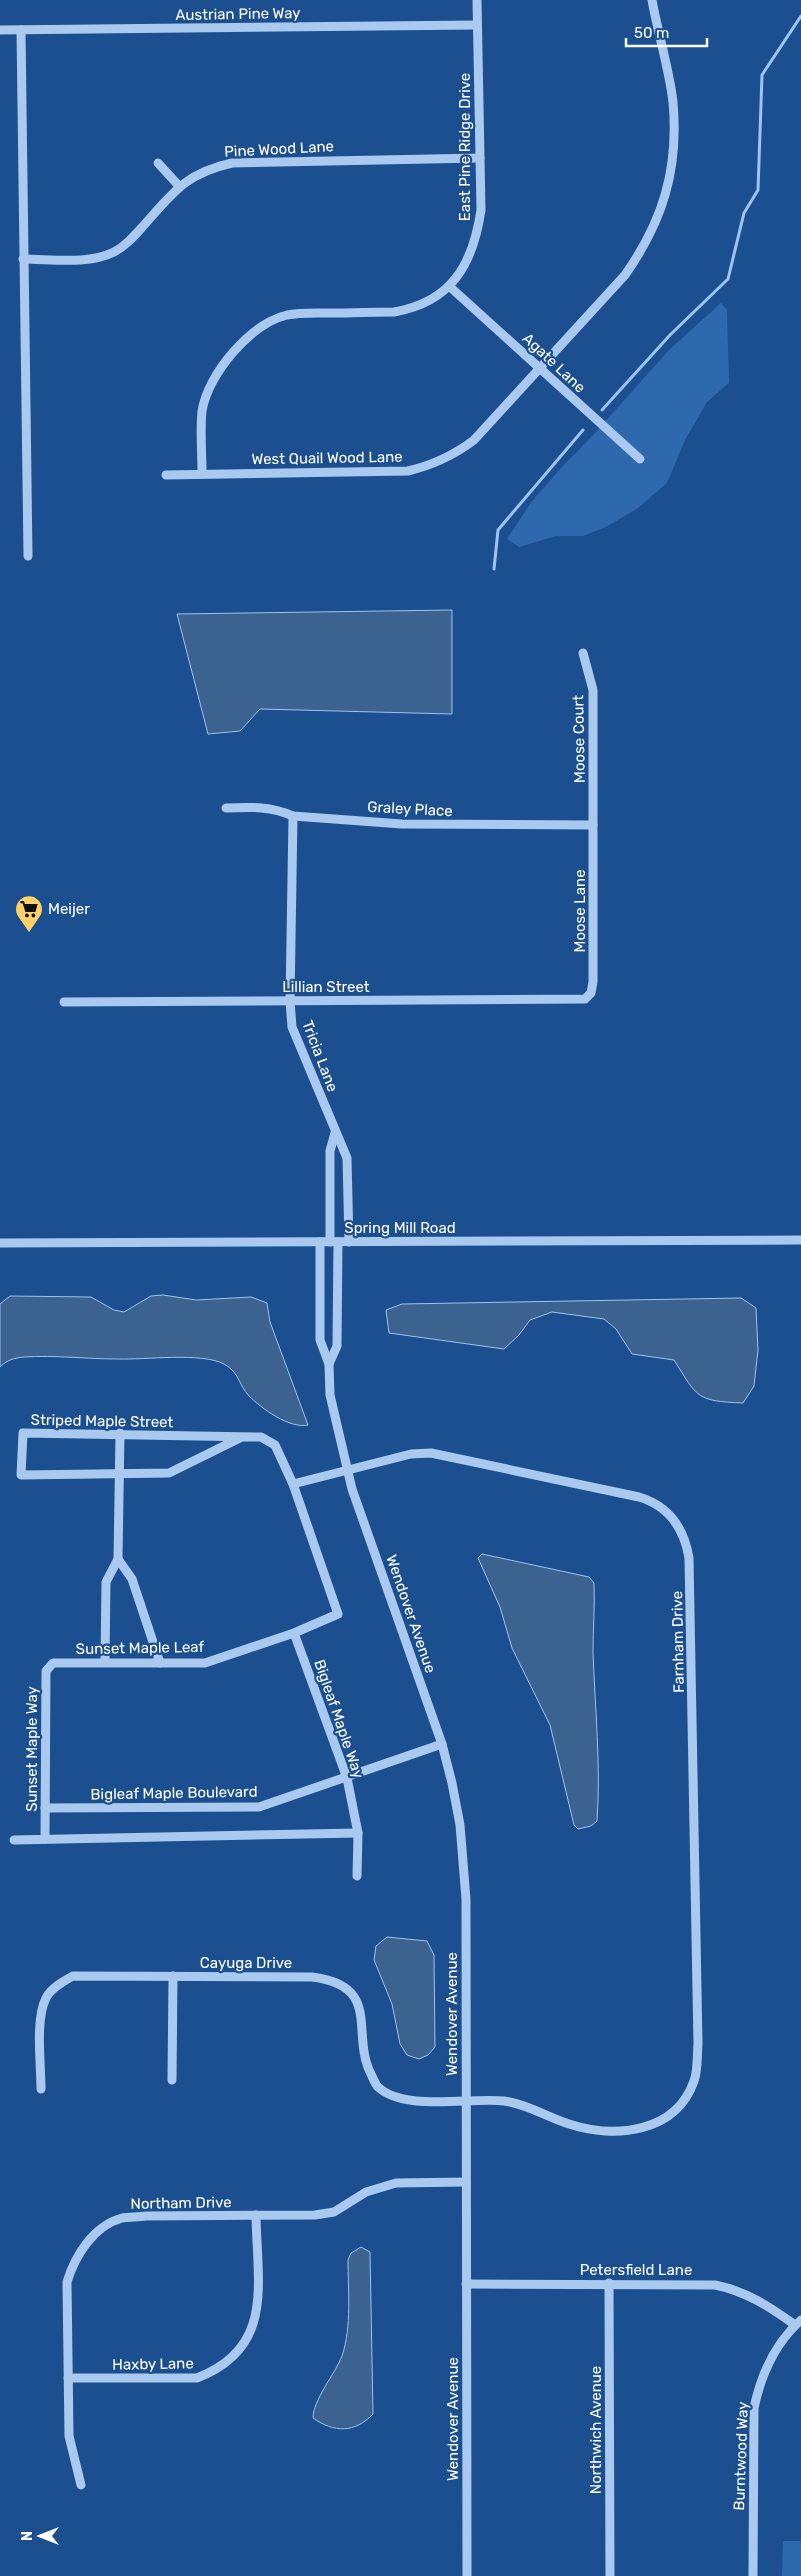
<svg xmlns="http://www.w3.org/2000/svg" width="801" height="2576" font-family="Rubik,sans-serif">
	<rect width="100%" height="100%" fill="#1b4f8f"/>
	<g fill="#2e69ad">
		<path d="M721,303L727,310L729,383L707,402L685,440L667,483L638,508L608,526L583,536H556L519,547L507,539L532,501L563,466L593,435L669,350Z"/>
		<path d="M783,2541H801V2576H782Z"/>
	</g>
	<g fill="#3c6290" stroke="#9cc4f0">
		<path d="M452,610V714L260,709L240,731L208,734L177,614Z"/>
		<path d="M163,1295L196,1300L251,1297L267,1303L270,1322L308,1425C290,1429 262,1409 249,1396C238,1384 240,1373 224,1364C201,1352 145,1360 118,1359C87,1359 55,1355 24,1357C14,1358 7,1360 0,1367V1304L10,1296L91,1297L114,1310L124,1312L151,1296Z"/>
		<path d="M741,1298L756,1308L758,1350L754,1386L743,1403C696,1401 698,1398 674,1360L632,1354L616,1329L604,1319L552,1312L530,1320L519,1335L504,1349L389,1333L386,1310L402,1304Z"/>
		<path d="M482,1554L589,1577L594,1583C595,1606 593,1629 593,1652C595,1708 601,1765 597,1821L591,1826L578,1829L574,1825L550,1725L512,1648L500,1607L478,1558Z"/>
		<path d="M387,1937L427,1941L434,1955L435,2047L428,2055L419,2059L407,2055L400,2044L392,2004L374,1960L376,1946Z"/>
		<path d="M361,2247L370,2252L373,2414C355,2433 334,2433 313,2418C313,2400 335,2374 342,2356C352,2326 348,2291 348,2260L351,2253Z"/>
	</g>
	<g fill="none" stroke-linecap="round" stroke-linejoin="round">
		<g stroke="#9cc4f0" stroke-width="3">
			<path d="M602,410L670,335L728,279L744,213L758,190L762,75L801,16"/>
			<path d="M494,569L498,530L583,430"/>
		</g>
		<g stroke="#a9c9ee" stroke-width="9">
			<path d="M0,30L477,25"/>
			<path d="M21,30L28,556"/>
			<path d="M158,163L179,186"/>
			<path d="M23,259C51,259 88,265 114,252C126,246 135,235 145,224C174,191 187,173 232,163L480,158"/>
			<path d="M449,286L640,459"/>
			<path d="M202,473C202,453 200,431 202,411C208,374 250,324 287,315C301,312 317,313 332,313C353,313 373,312 394,312C452,302 473,264 481,210L477,0"/>
			<path d="M166,475L408,471C433,465 453,456 474,440L625,275C663,221 679,169 673,102C669,68 658,34 652,0"/>
			<path d="M226,808C251,807 271,806 293,816L402,824L593,825"/>
			<path d="M293,816L290,1001L292,1027L347,1158L349,1242"/>
			<path d="M64,1002L585,999L591,993L593,982V690L583,653"/>
			<path d="M320,1242V1340L329,1364"/>
			<path d="M330,1242V1151L335,1133"/>
			<path d="M338,1242L337,1346L329,1364L330,1395L352,1489L442,1744L452,1783L460,1825L466,1899L467,2576"/>
			<path d="M0,1243L801,1240"/>
			<path d="M118,1559L132,1579L160,1663"/>
			<path d="M294,1633L347,1778L358,1833L357,1876"/>
			<path d="M105,1662L106,1582L118,1559L120,1433"/>
			<path d="M45,1808L259,1807L442,1744"/>
			<path d="M45,1839L46,1671L53,1663H205L294,1633L338,1614L293,1484L275,1445L261,1437L23,1433L21,1475L169,1473L240,1438"/>
			<path d="M14,1840L358,1833"/>
			<path d="M172,2080L173,1976"/>
			<path d="M41,2089C41,2063 35,2020 46,1998C51,1988 64,1981 73,1976L312,1977C383,1986 350,2033 371,2074C373,2078 375,2084 378,2087C405,2112 470,2097 504,2101C527,2104 547,2117 569,2124C615,2139 676,2133 694,2081C698,2071 697,2055 698,2044L689,1558C684,1528 669,1506 639,1497L431,1453L411,1454L293,1484"/>
			<path d="M609,2283L610,2576"/>
			<path d="M466,2284L715,2285C746,2291 770,2307 795,2325"/>
			<path d="M68,2378H197C275,2348 257,2284 256,2215"/>
			<path d="M81,2485L69,2436L67,2282C75,2256 93,2226 122,2218C129,2217 138,2217 146,2216L315,2215L334,2212L366,2192L396,2183L466,2182"/>
			<path d="M753,2576L754,2408C761,2375 775,2343 801,2320"/>
		</g>
	</g>
	<defs>
		<g id="supermarket-pin" transform="scale(1.4375)"><path d="M0 17L-7.5 6A9.5 9.5 0 1 1 7.5 6Z" fill="#ffd166" stroke="#1b4f8f"/><path d="M-6-5.5h2.5l.6 2H6L4.5 2H-2.5L-4.4-4H-6ZM-1.5 3.2a1.3 1.3 0 1 0 .1 0ZM3 3.2a1.3 1.3 0 1 0 .1 0Z" fill="#111"/></g>
	</defs>
	<g fill-rule="evenodd">
		<use href="#supermarket-pin" x="29" y="909"/>
	</g>
	<g text-anchor="middle" dominant-baseline="central" stroke-width="4.5" stroke-linejoin="round" paint-order="stroke">
		<g font-size="15" fill="#fff" stroke="#1b4f8f">
			<text transform="translate(238 14) rotate(-1)">Austrian Pine Way</text>
			<text transform="translate(465 147) rotate(-90)">East Pine Ridge Drive</text>
			<text transform="translate(279 149) rotate(-3)">Pine Wood Lane</text>
			<text transform="translate(554 363) rotate(43)">Agate Lane</text>
			<text transform="translate(327 458) rotate(-1)">West Quail Wood Lane</text>
			<text transform="translate(579 739) rotate(-91)">Moose Court</text>
			<text transform="translate(410 809) rotate(3)">Graley Place</text>
			<text transform="translate(580 911) rotate(-90)">Moose Lane</text>
			<text x="326" y="987">Lillian Street</text>
			<text transform="translate(320 1056) rotate(69)">Tricia Lane</text>
			<text x="400" y="1228">Spring Mill Road</text>
			<text transform="translate(102 1421) rotate(1)">Striped Maple Street</text>
			<text transform="translate(411 1614) rotate(71)">Wendover Avenue</text>
			<text transform="translate(678 1642) rotate(-91)">Farnham Drive</text>
			<text transform="translate(140 1648) rotate(-1)">Sunset Maple Leaf</text>
			<text transform="translate(339 1719) rotate(71)">Bigleaf Maple Way</text>
			<text transform="translate(32 1749) rotate(-90)">Sunset Maple Way</text>
			<text transform="translate(174 1793) rotate(-1)">Bigleaf Maple Boulevard</text>
			<text x="246" y="1963">Cayuga Drive</text>
			<text transform="translate(452 2014) rotate(-90)">Wendover Avenue</text>
			<text transform="translate(181 2203) rotate(-1)">Northam Drive</text>
			<text x="636" y="2270">Petersfield Lane</text>
			<text transform="translate(153 2364) rotate(-1)">Haxby Lane</text>
			<text transform="translate(453 2419) rotate(-90)">Wendover Avenue</text>
			<text transform="translate(596 2430) rotate(-90)">Northwich Avenue</text>
			<text transform="translate(741 2456) rotate(-88)">Burntwood Way</text>
		</g>
		<g font-size="15" fill="#fff" stroke="#1b4f8f" text-anchor="start">
			<text x="48" y="909">Meijer</text>
		</g>
	</g>
	<g transform="translate(40 2536) rotate(270)" stroke="#1b4f8f" stroke-width="4" paint-order="stroke">
	<path d="M0-4L9 19L0 12L-9 19Z" fill="#ffffff"/>
	<text y="-8" font-size="14" font-weight="bold" text-anchor="middle" fill="#ffffff">N</text>
	</g>
	<path d="M626 38v8h81v-8" fill="none" stroke="#ffffff" stroke-width="2.5"/>
	<text x="634" y="38" font-size="15" fill="#ffffff" stroke="#1b4f8f" stroke-width="4" paint-order="stroke">50 m</text>
</svg>
